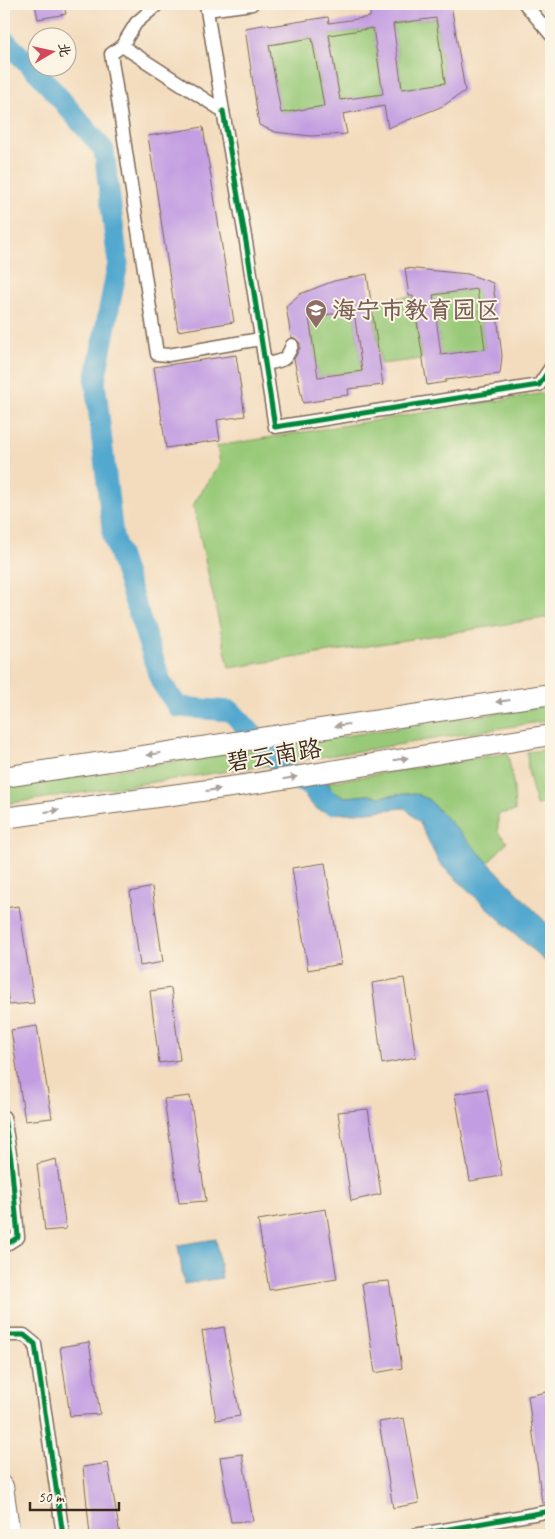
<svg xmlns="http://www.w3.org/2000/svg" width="555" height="1539" font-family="Caveat,'LXGW WenKai TC',sans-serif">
	<rect width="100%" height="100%" fill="#fcf5e5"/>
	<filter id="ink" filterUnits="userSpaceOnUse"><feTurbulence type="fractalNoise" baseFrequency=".02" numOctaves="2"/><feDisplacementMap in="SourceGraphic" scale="10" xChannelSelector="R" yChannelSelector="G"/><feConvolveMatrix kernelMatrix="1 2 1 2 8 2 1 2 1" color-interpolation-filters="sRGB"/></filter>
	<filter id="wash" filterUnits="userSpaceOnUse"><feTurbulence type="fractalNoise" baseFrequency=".0096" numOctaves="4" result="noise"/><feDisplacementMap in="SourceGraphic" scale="20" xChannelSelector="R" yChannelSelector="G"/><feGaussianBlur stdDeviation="1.12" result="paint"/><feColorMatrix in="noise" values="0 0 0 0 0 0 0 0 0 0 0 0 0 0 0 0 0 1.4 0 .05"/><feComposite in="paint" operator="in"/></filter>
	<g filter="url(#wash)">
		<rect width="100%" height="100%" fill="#f3dcbe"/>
		<g fill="#98c978" stroke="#6a7a4b">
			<path d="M436,18L445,83L402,89L393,24Z"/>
			<path d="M373,28L383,94L340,100L329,35Z"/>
			<path d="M312,38L324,106L281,113L269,45Z"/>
			<path d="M477,289L485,349L441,355L433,295Z"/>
			<path d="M413,296L422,359L381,364L372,302Z"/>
			<path d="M354,311L362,371L318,377L309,317Z"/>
			<path d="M551,392V617L229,668L193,505L220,463L217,446Z"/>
			<path d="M551,705V720L297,761L4,804V787Z"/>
			<path d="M551,749V803L536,805L528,770L527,752Z"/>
			<path d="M508,753L514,789L515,811L498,814V832L507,842L488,863L428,799L414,793L379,797L369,795L346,797L332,792L328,782Z"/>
		</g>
		<g fill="#53a8cf" stroke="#476976">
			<path d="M328,782L332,792L346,797L369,795L379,797L414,793L428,799L551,928V967L439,863L420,823L405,808C384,809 335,819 317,809C309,803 305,796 301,788Z"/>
			<path d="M216,1239L222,1278L184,1284L178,1245Z"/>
		</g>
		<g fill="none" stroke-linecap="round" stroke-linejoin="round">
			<path stroke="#53a8cf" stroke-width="21" d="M4,40L40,75L104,150L118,263L95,381L113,536L161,682L178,707L231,711L292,777L317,790L332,804"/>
		</g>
		<g id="blocks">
			<g fill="#c29de2" fill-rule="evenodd">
				<path d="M35,4H64L66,14L38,19Z"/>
				<path d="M419,4H451L465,91L443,106L388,128L384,106L343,114L347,134L311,136L275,132L259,125L245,28L269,24L270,26L328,17L329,23L370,17V11ZM436,18L445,83L402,89L393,24ZM373,28L383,94L340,100L329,35ZM312,38L324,106L281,113L269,45Z"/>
				<path d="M203,127L234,322L178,331L148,136Z"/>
				<path d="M405,268L468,274L493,283L502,356L500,374L445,380L446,382L427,385L413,296H409ZM477,289L485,349L441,355L433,295Z"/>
				<path d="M367,274L383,385L348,389L349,395L323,398V400L303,403L294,359L300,348V343L295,338L291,337L286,306L300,294L334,281ZM354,311L362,371L318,377L309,317Z"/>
				<path d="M236,355L245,416L217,420L220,440L166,448L154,367Z"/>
				<path d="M325,863L341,964L308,970L292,868Z"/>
				<path d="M152,887L163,962L140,966L130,892Z"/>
				<path d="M19,906L34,1003L9,1005L4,970V908Z"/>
				<path d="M404,978L416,1057L382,1064L372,983Z"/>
				<path d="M171,988L180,1060L159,1063L150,991Z"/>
				<path d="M37,1026L52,1118L25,1121L11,1030Z"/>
				<path d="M487,1089L502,1176L470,1181L455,1094Z"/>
				<path d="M190,1096L206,1201L179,1203L164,1099Z"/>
				<path d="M368,1109L381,1194L351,1201L338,1112Z"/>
				<path d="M56,1159L66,1229L45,1231L37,1164Z"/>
				<path d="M326,1209L337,1279L269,1290L258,1220Z"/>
				<path d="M389,1281L402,1368L375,1373L362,1283Z"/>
				<path d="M224,1327L240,1416L216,1420L202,1331Z"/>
				<path d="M89,1342L100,1414L70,1416L60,1347Z"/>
				<path d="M551,1391V1502L542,1503L528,1396Z"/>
				<path d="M404,1418L419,1503L393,1508L379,1422Z"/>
				<path d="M242,1454L253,1521L231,1522L220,1457Z"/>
				<path d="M108,1463L120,1535H90L83,1467Z"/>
			</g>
		</g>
	</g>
	<g filter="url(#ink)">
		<use href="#blocks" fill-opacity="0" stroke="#7b6856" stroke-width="1"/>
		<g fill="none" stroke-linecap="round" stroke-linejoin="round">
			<g stroke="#7b6856" stroke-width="15">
				<g id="street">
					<path d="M158,4L136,23L122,46L223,111L206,4"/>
					<path d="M525,4L551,35"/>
					<path d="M207,10L252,4"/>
					<path d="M122,46L111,54L157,354L168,355L260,339"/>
					<path d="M223,111L246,242L275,427L539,385L551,367"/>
					<path d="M265,364C281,361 286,362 292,345"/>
					<path d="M4,1117L11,1160L18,1237L4,1246"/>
					<path d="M4,1335H24L35,1344L63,1535"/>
					<path d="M415,1535L551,1511"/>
				</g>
			</g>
			<g stroke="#7b6856" stroke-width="20">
				<path id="secondary" d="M4,1486L11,1535"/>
			</g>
			<g stroke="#7b6856" stroke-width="22">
				<g id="primary">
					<path d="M4,777L551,694"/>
					<path d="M4,818L245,785L551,735"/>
				</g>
			</g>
			<use href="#street" stroke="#fff" stroke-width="12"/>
			<use href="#secondary" stroke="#fff" stroke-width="18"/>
			<use href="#primary" stroke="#fff" stroke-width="20"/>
			<g stroke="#fcf5e5" stroke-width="8">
				<g id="cycleway">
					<path d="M223,111L246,242L275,427L539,385L551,367"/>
					<path d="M4,1117L11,1160L18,1237L4,1246"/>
					<path d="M4,1335H24L35,1344L63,1535"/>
					<path d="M415,1535L551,1511"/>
				</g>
			</g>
			<use href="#cycleway" stroke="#00873e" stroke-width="5"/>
		</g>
		<defs><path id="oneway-solid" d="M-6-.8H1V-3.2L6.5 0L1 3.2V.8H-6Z" transform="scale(1.25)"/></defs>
		<g fill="#a79f9a">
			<use href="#oneway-solid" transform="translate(503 701) rotate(172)"/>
			<use href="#oneway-solid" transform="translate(342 725) rotate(172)"/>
			<use href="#oneway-solid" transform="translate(154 754) rotate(171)"/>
			<use href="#oneway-solid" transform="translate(401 759) rotate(-10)"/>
			<use href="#oneway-solid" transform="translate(290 778) rotate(-10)"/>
			<use href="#oneway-solid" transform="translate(213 790) rotate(-8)"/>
			<use href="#oneway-solid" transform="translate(52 811) rotate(-8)"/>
		</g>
	</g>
	<defs>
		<g id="university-pin" transform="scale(1.125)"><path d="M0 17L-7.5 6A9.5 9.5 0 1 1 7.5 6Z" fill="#8d6e63" stroke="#fcf5e5"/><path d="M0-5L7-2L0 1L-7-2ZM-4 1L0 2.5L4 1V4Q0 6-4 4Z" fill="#fff"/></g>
	</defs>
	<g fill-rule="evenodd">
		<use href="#university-pin" x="316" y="310"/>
	</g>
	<g text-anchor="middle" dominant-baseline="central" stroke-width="4" stroke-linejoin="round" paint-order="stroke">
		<g font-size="24" font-weight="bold" fill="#785e54" stroke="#fcf5e5" text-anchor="start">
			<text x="332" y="310">海宁市教育园区</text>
		</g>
		<g font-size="24" fill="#3b2a1e" stroke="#fcf5e5">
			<text transform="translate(274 755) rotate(-9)">碧云南路</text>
		</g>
	</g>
	<rect width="555" height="1539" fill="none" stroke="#fcf5e5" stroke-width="20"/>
	<g transform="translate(52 52) rotate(81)"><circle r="24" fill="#fcf5e5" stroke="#afa495"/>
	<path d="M0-4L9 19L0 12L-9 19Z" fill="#d1495b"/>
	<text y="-8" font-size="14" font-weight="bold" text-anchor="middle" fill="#3b2a1e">北</text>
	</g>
	<path d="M30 1502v8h89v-8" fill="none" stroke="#3b2a1e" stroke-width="2.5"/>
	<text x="38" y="1502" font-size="15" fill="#3b2a1e" stroke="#fcf5e5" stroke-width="4" paint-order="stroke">50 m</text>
</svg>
